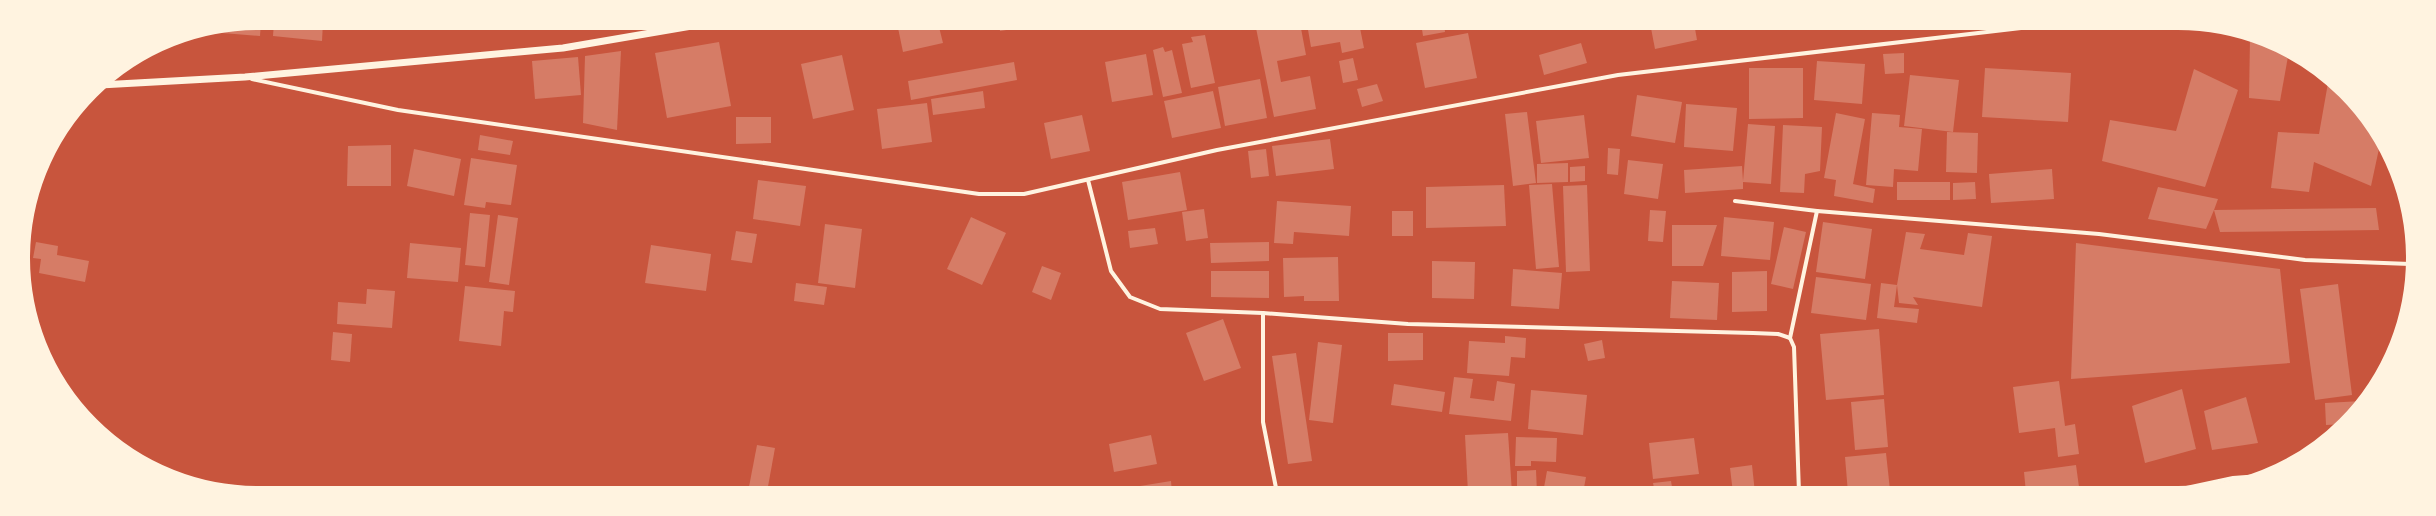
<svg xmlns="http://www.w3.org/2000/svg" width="2436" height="516" font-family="Inter,sans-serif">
	<rect width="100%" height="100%" fill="#c8553d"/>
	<g fill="#d67c66">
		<path d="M258,22H261L260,36L210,32Z"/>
		<path d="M274,22H323L322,41L273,36Z"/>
		<path d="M527,22H543V26L528,28Z"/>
		<path d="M897,23H938L943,43L903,52Z"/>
		<path d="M999,23H1020V28L1000,31Z"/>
		<path d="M1092,23H1106V26L1093,29Z"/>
		<path d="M1182,23H1214V24L1183,30Z"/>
		<path d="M1280,23H1300L1306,55L1277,61L1281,82L1310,76L1316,109L1274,117L1256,28Z"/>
		<path d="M1312,23H1359L1364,48L1342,53L1340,42L1311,47L1307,24Z"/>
		<path d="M1421,23H1444L1445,32L1423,36Z"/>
		<path d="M1650,23H1694L1697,40L1655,49Z"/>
		<path d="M1468,33L1477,78L1425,88L1416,43Z"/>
		<path d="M1205,35L1215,83L1191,88L1182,44L1193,42L1191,37Z"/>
		<path d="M2250,38L2289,51L2280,101L2249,98Z"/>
		<path d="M719,42L731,106L667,118L655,53Z"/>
		<path d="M1581,43L1587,63L1544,75L1539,55Z"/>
		<path d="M1163,47L1165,52L1172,50L1182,93L1163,97L1153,50Z"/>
		<path d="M621,51L617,130L583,123L585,56Z"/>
		<path d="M1904,53V73L1885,74L1883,54Z"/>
		<path d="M1146,54L1153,95L1112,102L1105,62Z"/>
		<path d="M842,55L854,110L813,119L801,64Z"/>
		<path d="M578,57L581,95L535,99L532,61Z"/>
		<path d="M1353,58L1358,80L1343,83L1339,61Z"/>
		<path d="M1817,61L1865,64L1862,104L1814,100Z"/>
		<path d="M1014,62L1017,80L911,100L908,81Z"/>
		<path d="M1749,68H1803V118L1749,119Z"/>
		<path d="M1985,68L2071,73L2068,122L1982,117Z"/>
		<path d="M2194,69L2238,90L2205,187L2102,161L2110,120L2176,131Z"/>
		<path d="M1910,75L1959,80L1953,132L1904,126Z"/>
		<path d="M1260,79L1267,118L1225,126L1218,87Z"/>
		<path d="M2328,83L2365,114L2380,144L2371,186L2314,162L2309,192L2271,188L2278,132L2319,134Z"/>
		<path d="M1377,84L1383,101L1362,107L1357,89Z"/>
		<path d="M983,91L985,108L933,115L931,99Z"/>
		<path d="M1213,91L1221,128L1172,138L1164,101Z"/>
		<path d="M1637,95L1682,102L1675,143L1631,136Z"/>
		<path d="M927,103L932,142L882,149L877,109Z"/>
		<path d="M1686,104L1737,108L1733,151L1684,147Z"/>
		<path d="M1527,112L1536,183L1513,186L1505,114Z"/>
		<path d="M1836,113L1865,119L1853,184L1875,189L1873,203L1834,196L1836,180L1824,178Z"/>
		<path d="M1872,113L1900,115L1899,127L1922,129L1918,171L1894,169L1893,187L1866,185Z"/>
		<path d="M1082,115L1090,151L1051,159L1044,123Z"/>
		<path d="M1584,115L1589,158L1541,163L1536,121Z"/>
		<path d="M736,117H771V143L736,144Z"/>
		<path d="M1748,124L1775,126L1771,184L1743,182V189L1685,193L1684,170L1742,166L1743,181Z"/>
		<path d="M1783,125L1822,127L1820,171L1805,174L1804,193L1780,192Z"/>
		<path d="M1947,132L1978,133L1977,173L1946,172Z"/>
		<path d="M480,135L513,141L510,155L478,150Z"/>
		<path d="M1330,139L1334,169L1276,176L1272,146Z"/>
		<path d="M391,145V186H347L348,146Z"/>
		<path d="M1608,148L1620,149L1618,175L1607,174Z"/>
		<path d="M414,149L461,159L454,196L407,186Z"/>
		<path d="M1266,149L1269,176L1251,178L1248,151Z"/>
		<path d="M471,158L517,165L511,205L486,202L485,208L464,205Z"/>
		<path d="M1628,160L1663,164L1658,199L1624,194Z"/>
		<path d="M1568,163V182L1537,183V164Z"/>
		<path d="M1585,166V181L1570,182V167Z"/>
		<path d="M2052,169L2054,199L1991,203L1989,174Z"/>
		<path d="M1180,172L1187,210L1128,220L1122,182Z"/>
		<path d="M758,180L806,186L800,226L753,219Z"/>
		<rect x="1897" y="182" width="53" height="18"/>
		<path d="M1975,182L1976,199L1953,200V183Z"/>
		<path d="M1552,184L1559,267L1536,269L1529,185Z"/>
		<path d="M1504,185L1506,226L1426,228V187Z"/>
		<path d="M1587,185L1590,271L1566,272L1563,186Z"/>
		<path d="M2158,187L2218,199L2214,210L2376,208L2379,230L2220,232L2214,210L2206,229L2148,219Z"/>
		<path d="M1277,201L1351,206L1349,236L1294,232L1293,244L1274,243Z"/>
		<path d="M1204,209L1208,238L1186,241L1182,212Z"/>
		<path d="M1650,210L1666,211L1663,242L1648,241Z"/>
		<rect x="1392" y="211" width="21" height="25"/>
		<path d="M470,213L490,215L485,267L465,265Z"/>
		<path d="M498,215L518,218L509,285L489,282Z"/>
		<path d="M971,217L1006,233L982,285L947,269Z"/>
		<path d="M1724,217L1774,222L1770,260L1721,256Z"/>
		<path d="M1823,222L1872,229L1865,279L1816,272Z"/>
		<path d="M825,224L862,229L855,288L818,283Z"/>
		<path d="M1672,225H1717L1703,266H1672Z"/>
		<path d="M1784,227L1806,232L1793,289L1771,284Z"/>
		<path d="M1155,228L1158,244L1130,248L1128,231Z"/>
		<path d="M736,231L757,234L752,263L731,260Z"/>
		<path d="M1906,232L1925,234L1920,249L1964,255L1968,233L1992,236L1982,307L1913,297L1918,305L1899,303L1897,285L1894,307L1919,309L1917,323L1877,318L1881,283L1897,285Z"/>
		<path d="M36,242L58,246L57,255L89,261L85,282L39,273L41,259L33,258Z"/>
		<path d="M1269,242V261L1211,263L1210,243Z"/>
		<path d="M410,243L461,248L458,282L407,278Z"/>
		<path d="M2076,243L2280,269L2290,363L2071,379Z"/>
		<path d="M651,245L711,254L706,291L645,283Z"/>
		<path d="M1338,257L1339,301H1304V296L1284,297L1283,258Z"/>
		<path d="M1432,261L1475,262L1474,299L1432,298Z"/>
		<path d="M1042,266L1061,273L1051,300L1032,292Z"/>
		<path d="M1513,269L1562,273L1559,309L1511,306Z"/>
		<path d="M1211,271H1269V298L1211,297Z"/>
		<path d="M1767,271V311L1732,312V272Z"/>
		<path d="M1816,277L1871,284L1866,320L1811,313Z"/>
		<path d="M1672,281L1719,283L1717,320L1670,318Z"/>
		<path d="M796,283L827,287L824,305L794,301Z"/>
		<path d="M2338,284L2352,395L2315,400L2300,289Z"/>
		<path d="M465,286L515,291L513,312L504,311L501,346L459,341Z"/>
		<path d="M367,289L395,291L392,328L337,324L338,302L366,304Z"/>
		<path d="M1223,319L1241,368L1204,381L1186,333Z"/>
		<path d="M1879,329L1884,395L1826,400L1820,334Z"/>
		<path d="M333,332L352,334L350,362L331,360Z"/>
		<path d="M1388,333H1423V360L1388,361Z"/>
		<path d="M1505,336L1526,338L1525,358L1511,357L1509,376L1467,373L1469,341L1505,343Z"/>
		<path d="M1602,340L1605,358L1588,361L1584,344Z"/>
		<path d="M1318,342L1342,345L1333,423L1309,420Z"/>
		<path d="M1296,353L1312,461L1288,464L1272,356Z"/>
		<path d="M1454,377L1473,379L1470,398L1494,401L1497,381L1515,384L1511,421L1449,414Z"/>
		<path d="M2059,381L2065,426L2075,424L2079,454L2058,457L2055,428L2019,433L2013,387Z"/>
		<path d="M1394,384L1445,392L1442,412L1391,405Z"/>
		<path d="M2182,389L2196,449L2145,463L2132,406Z"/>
		<path d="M1531,390L1587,395L1583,435L1528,429Z"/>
		<path d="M2246,397L2258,443L2212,450L2204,411Z"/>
		<path d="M1884,399L1888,447L1855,450L1851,402Z"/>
		<path d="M2362,401L2345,424L2326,425L2325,403Z"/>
		<path d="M1508,433L1512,493H1468L1465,435Z"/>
		<path d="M1151,435L1157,464L1114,472L1109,444Z"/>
		<path d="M1516,437L1557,438L1556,462L1531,461V466H1515Z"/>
		<path d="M1694,438L1699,474L1653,479L1649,443Z"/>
		<path d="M757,445L775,448L767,492H748Z"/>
		<path d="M1886,453L1890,490L1848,493L1845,457Z"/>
		<path d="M1752,465L1755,493H1733L1730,468Z"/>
		<path d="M2076,465L2079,487L2026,493L2024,472Z"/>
		<path d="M1536,470L1537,493H1517V471Z"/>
		<path d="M1547,471L1586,477L1583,493H1543Z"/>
		<path d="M1171,481L1172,493H1103V492Z"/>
		<path d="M1671,481L1673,493H1655L1653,483Z"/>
		<path d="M1248,486L1249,493H1224V492Z"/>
	</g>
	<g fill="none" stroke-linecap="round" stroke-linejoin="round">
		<g stroke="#fff3e0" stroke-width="4">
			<path d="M252,79L398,110L979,194H1024L1217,150L1618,75L2056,24"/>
			<path d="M1088,180L1111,271L1130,297L1160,309L1263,313L1408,324L1753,333L1778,334L1790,338L1794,347L1799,493"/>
			<path d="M1735,201L1817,211L1790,338"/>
			<path d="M1817,211L2099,234L2305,260L2410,264"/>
			<path d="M1263,313V422L1277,493"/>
			<path d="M2163,493L2233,478L2260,476"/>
		</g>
		<path stroke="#fff3e0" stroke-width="7" d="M100,85L245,77L563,48L715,22"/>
	</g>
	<path d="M0 0H2436V516H0ZM258 29H2178A229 229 0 0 1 2407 258V258A229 229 0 0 1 2178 487H258A229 229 0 0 1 29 258V258A229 229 0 0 1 258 29Z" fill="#fff3e0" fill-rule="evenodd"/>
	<path fill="none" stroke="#fff3e0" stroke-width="2" d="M258 29H2178A229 229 0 0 1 2407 258V258A229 229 0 0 1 2178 487H258A229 229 0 0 1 29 258V258A229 229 0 0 1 258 29Z"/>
</svg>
